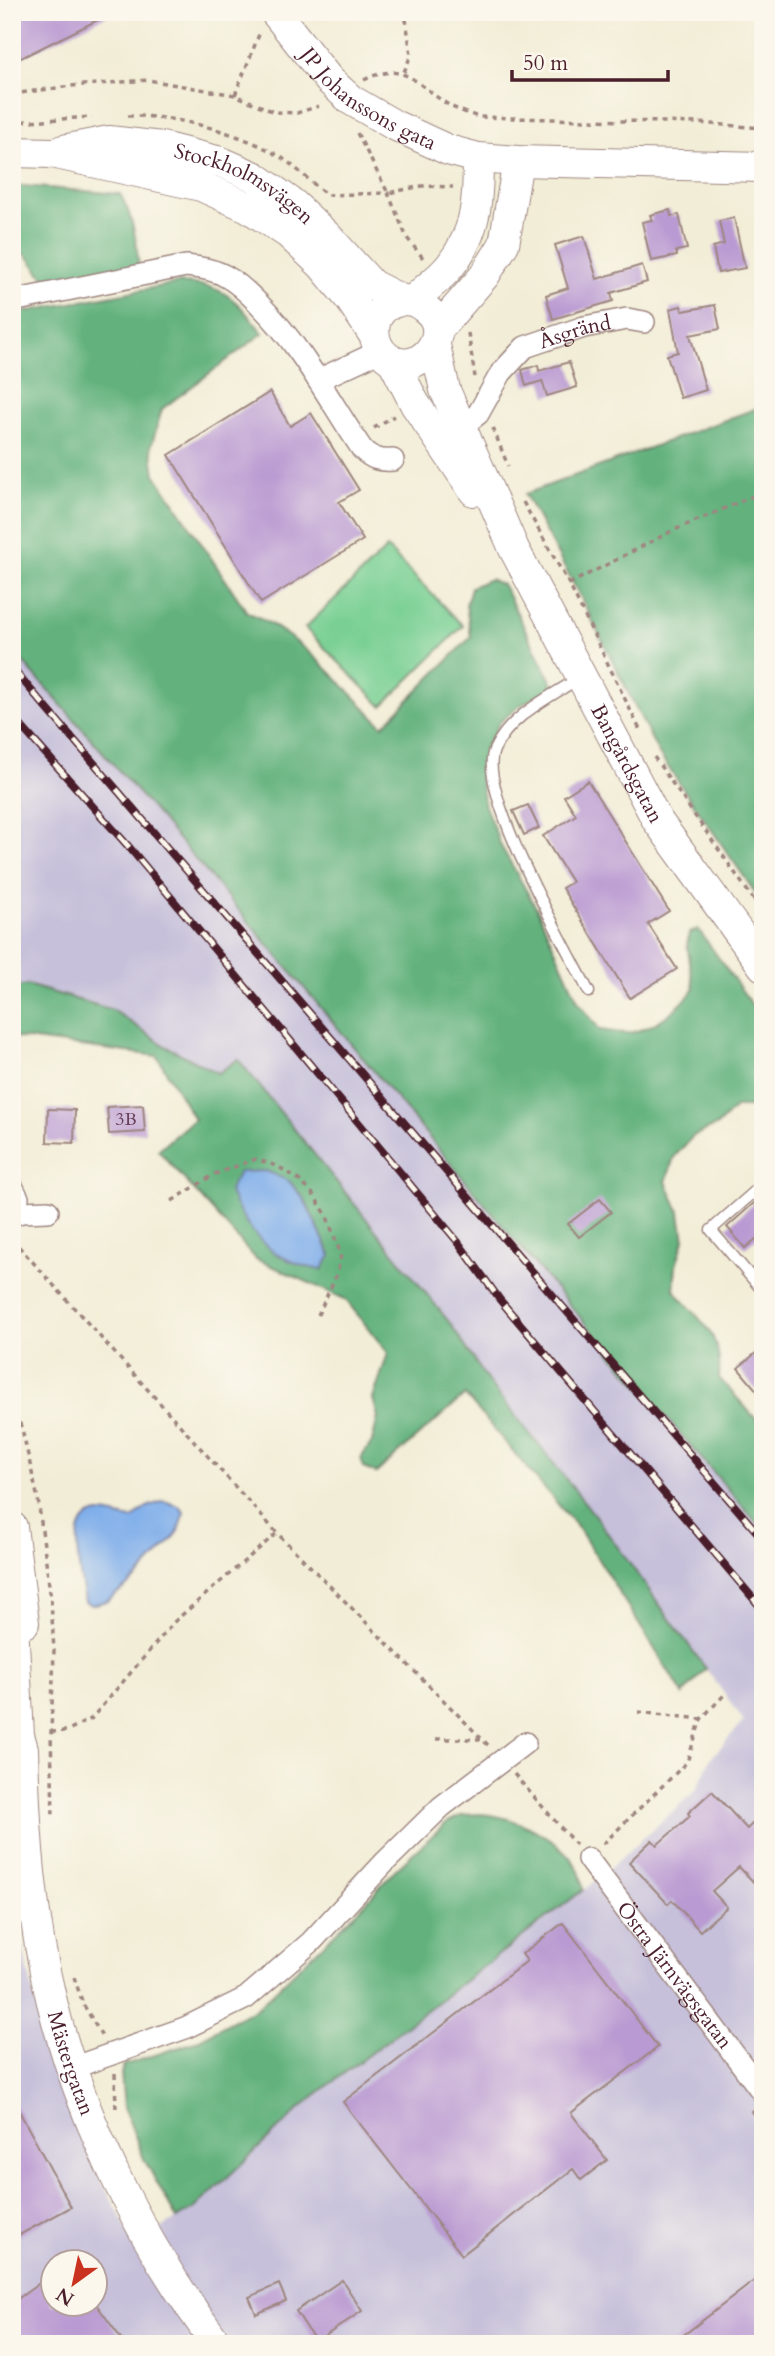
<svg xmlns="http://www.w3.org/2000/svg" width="775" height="2356" font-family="Cardo,serif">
	<rect width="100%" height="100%" fill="#fbf7ec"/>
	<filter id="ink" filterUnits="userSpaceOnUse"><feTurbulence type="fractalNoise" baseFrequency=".0143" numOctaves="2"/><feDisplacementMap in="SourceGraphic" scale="14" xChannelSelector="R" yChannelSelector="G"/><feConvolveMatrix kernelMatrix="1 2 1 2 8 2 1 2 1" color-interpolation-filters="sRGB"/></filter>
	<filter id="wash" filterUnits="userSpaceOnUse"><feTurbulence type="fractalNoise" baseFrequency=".00686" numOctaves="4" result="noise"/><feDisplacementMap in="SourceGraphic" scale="28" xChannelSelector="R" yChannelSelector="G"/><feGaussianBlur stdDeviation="1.57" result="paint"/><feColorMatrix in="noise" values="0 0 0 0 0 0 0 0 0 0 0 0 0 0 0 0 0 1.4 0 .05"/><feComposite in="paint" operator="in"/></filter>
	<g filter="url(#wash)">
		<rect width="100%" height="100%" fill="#f2edd6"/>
		<path fill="#c6c0da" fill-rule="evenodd" d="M12,650L107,756L311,994L503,1227L763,1530V2344H12V1859L19,1930L36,2005L55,2071L94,2166L135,2244L195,2208L308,2101L605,1873L696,1790L711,1758L744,1721L593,1513L487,1380L450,1323L238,1059L218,1073L165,1046L27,985L12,988ZM52,2262H94V2304H52Z"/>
		<path fill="#7ad094" stroke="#627860" stroke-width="2" d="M387,548L463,626L382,706L305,628Z"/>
		<g fill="#63b27e" stroke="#566854" stroke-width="2" fill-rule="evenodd">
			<path d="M12,185L120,194C134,218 136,240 139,267L48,283L27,256L12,247Z"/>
			<path d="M178,283C225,284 235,299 263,333L162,409L151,447L155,474L247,612C301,634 341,685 383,726L471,637L466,605L471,587L490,579L503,585L554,687L519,706L499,723L487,750L480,777L485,806L501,846L538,911L578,1001L600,1030C610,1031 625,1035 634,1032C657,1026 680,1008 694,989L687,944L690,933L698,929L763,1020V1110L757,1107H736L718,1125L693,1136L674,1157L666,1182L680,1213L684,1240L676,1265L674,1290C701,1322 723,1334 719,1378L763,1427V1530C676,1428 588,1328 502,1225C341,1032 181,837 12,650V314Z"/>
			<path d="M763,406V904L659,754L581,598L525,494Z"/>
			<path d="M27,985L113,1010L165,1046L218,1073L238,1059L450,1323L487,1380L593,1513L706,1669L683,1694L579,1529L465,1395L376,1473L363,1468L361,1458L372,1442L378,1417L373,1399L388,1353L345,1299L256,1259L158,1150L194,1119L157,1056L12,1037V988ZM289,1181L304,1199L331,1255L322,1270L251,1230L229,1191Z"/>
			<path d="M480,1814C515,1816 559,1837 578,1869C581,1875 582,1883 583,1890L308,2101L195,2208L177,2219L144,2159L124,2108L121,2073L124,2065L192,2043L257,2008L359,1910L395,1870L447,1822L463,1815Z"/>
		</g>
		<g fill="#7faeea" stroke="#64668a" stroke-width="2">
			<path d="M266,1171L289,1181L304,1199L331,1256L321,1270C271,1261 250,1236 229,1191L239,1172Z"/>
			<path d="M164,1501L179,1506L184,1512L177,1534L137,1578L107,1601L91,1605L85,1602C82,1580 63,1517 99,1513C108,1512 122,1518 132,1519L147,1507Z"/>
		</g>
		<g id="blocks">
			<g fill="#b99ad2">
				<path d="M12,12H114L21,58L12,41Z"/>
				<path d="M670,210L671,216L679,215L687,249L676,251L677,256L651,261L642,222L652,220L650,215Z"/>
				<path d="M734,218L745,268L718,273L713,247L724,244L719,221Z"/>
				<path d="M584,236L597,279L642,265L647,282L611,293L613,301L553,319L546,295L568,288L555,245Z"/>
				<path d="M715,305L720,329L690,335L706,390L680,398L667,355L678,352L670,309L681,306L683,311Z"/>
				<path d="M569,362L577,387L547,396L542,380V381L526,386L522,370L538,365L539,371Z"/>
				<path d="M270,392L290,426L311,413L359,490L339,502L363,540L261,603L169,455Z"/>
				<path d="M588,781L669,911L648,924L677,969L630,998L562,888L572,882L543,836L576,815L564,796Z"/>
				<path d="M528,805L539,828L524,835L513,811Z"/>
				<path d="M143,1105L145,1132L109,1134L107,1107Z"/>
				<path d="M48,1109L75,1110L74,1143L47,1142Z"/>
				<path d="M763,1195V1233L745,1248L727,1227Z"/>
				<path d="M600,1199L611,1212L579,1237L568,1224Z"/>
				<path d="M763,1347V1398L738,1368Z"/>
				<path d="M712,1791L747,1829L755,1821L763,1830V1892L739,1867L712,1891L727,1907L700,1931L672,1900L668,1904L629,1862L652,1840L657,1845L690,1816L688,1813Z"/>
				<path d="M563,1923L658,2047L571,2113L607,2160L581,2180L573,2169L462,2255L343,2102L527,1961L522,1954Z"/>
				<path d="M12,2098L71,2207L12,2239Z"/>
				<path d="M52,2274V2304H96L125,2344H12V2303Z"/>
				<path d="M763,2274V2344H672Z"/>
				<path d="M342,2280L362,2311L316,2342L296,2311Z"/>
				<path d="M279,2284L286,2301L256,2314L249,2297Z"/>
			</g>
		</g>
	</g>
	<g filter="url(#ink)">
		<use href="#blocks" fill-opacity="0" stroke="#9e8680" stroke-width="2"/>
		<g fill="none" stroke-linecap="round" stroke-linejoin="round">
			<g stroke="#9e8680" stroke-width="13">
				<g id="lane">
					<path d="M579,678C549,698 510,715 494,750C476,791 567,948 589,992"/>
					<path d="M763,1184L711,1230L763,1291"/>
				</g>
			</g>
			<g stroke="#9e8680" stroke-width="24">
				<g id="street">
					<path d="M12,301L186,266C200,268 214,269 227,277C240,284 250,295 260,305C302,347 329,400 362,449C372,459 379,461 393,460"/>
					<path d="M318,380L380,351"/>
					<path id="s1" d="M461,427L478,414L501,373L525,347L584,327L627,319L644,322"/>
					<path d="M12,1186L18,1198L12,1206"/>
					<path d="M12,1216L21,1212L48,1211"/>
					<path id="s2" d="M588,1859L763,2093"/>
					<path d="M72,2068L185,2028L246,1998L311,1942L386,1861L441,1807L525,1743"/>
				</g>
			</g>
			<g stroke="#9e8680" stroke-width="32">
				<g id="secondary">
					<path id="s3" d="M275,12L329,80L351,100L394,125L448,150L478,158L518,161L763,167"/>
					<path id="s4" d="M63,150L109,141L162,147L221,162L255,177L293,204L329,238L372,285L402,300"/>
					<path d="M12,152L52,153L201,186L248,207L289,234L322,265L350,299L374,335"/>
					<path d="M402,300C413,300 417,302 426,309C457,333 417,381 387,357C371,344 369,318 387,306C391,303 398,302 402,300Z"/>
					<path d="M414,300C425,288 440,279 450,266C477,232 478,200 478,158"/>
					<path d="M438,329L485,275L504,244L518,161"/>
					<path id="s5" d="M435,345L445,390L514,549L657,820L763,966"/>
					<path d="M393,361L415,404L474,491"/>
					<path d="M12,1527L24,1623"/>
					<path id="s6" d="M12,1605L19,1735L23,1749C25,1833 31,1919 52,2002C82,2123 142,2244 217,2344"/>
				</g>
			</g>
			<g stroke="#9e8680" stroke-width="3.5" stroke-dasharray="5 5" stroke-linecap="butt">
				<path d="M404,72L411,55L405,12"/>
				<path d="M364,80C404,60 415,83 447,104C456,110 468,113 478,117L698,123L763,128"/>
				<path d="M12,94L71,86L148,80L235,95L274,112L297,113L319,106"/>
				<path d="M235,95L260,32"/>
				<path d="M128,116C175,115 246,133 285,160C300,171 313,184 327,195L388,193L407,238L423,258"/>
				<path d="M12,122L92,117"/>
				<path d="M357,133L388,193L422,186L453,187"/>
				<path d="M468,333L475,377"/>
				<path d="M374,428L394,416"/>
				<path d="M493,428L508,466"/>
				<path d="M523,502L569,584L641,732"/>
				<path d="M569,584L670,532L753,496L763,490"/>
				<path d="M654,757L763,913"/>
				<path d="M172,1201L215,1174L256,1159L279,1167L300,1181L312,1193L326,1214L341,1255L337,1274L318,1315"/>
				<path d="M12,1239L277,1533L488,1745"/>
				<path d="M12,1404L22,1429L38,1499L51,1600L54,1651L51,1732L53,1817"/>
				<path d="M638,1712L701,1719"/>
				<path d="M51,1732L66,1731L91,1719L175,1621L277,1533"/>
				<path d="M436,1739H482"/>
				<path d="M514,1774L576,1845"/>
				<path d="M603,1844L687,1762L701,1719L726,1693"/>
				<path d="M74,1977L83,2004L102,2036"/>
				<path d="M115,2073L116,2110"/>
				<path d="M751,2110L763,2125"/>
				<path d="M241,2333L249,2344"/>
			</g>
			<use href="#lane" stroke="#fff" stroke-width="10"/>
			<use href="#street" stroke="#fff" stroke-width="21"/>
			<use href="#secondary" stroke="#fff" stroke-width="30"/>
			<g stroke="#4a1f2b" stroke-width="8">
				<g id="rail">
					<path d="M12,668L763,1539"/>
					<path d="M12,716L129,847L458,1242L500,1300L763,1610"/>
				</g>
			</g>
			<use href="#rail" stroke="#fbf7ec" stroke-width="5" stroke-dasharray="16" stroke-linecap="butt"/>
		</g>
	</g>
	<g text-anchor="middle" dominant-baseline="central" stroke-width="7" stroke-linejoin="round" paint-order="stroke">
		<g font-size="18" fill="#663e55">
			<text x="126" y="1119">3B</text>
		</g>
		<g font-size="21" fill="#4a1f2b" stroke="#fbf7ec">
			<text stroke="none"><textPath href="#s3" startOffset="130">JP Johanssons gata</textPath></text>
			<text stroke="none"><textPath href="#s4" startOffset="191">Stockholmsvägen</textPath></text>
			<text stroke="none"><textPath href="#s1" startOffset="156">Åsgränd</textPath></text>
			<text stroke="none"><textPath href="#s5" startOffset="462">Bangårdsgatan</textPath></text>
			<text stroke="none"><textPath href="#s2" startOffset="145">Östra Järnvägsgatan</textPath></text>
			<text stroke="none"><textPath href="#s6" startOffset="464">Mästergatan</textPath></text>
		</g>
	</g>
	<rect width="775" height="2356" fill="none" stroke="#fbf7ec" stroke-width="42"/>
	<g transform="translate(74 2283) rotate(213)"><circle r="33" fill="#fbf7ec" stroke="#b4a19f" stroke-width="2"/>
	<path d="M0-5L12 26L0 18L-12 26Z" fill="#c8321e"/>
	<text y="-10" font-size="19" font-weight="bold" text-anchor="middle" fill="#4a1f2b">N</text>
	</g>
	<path d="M512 70v10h156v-10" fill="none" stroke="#4a1f2b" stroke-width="3.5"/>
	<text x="523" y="70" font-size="21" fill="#4a1f2b" stroke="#fbf7ec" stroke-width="5" paint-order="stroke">50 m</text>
</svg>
